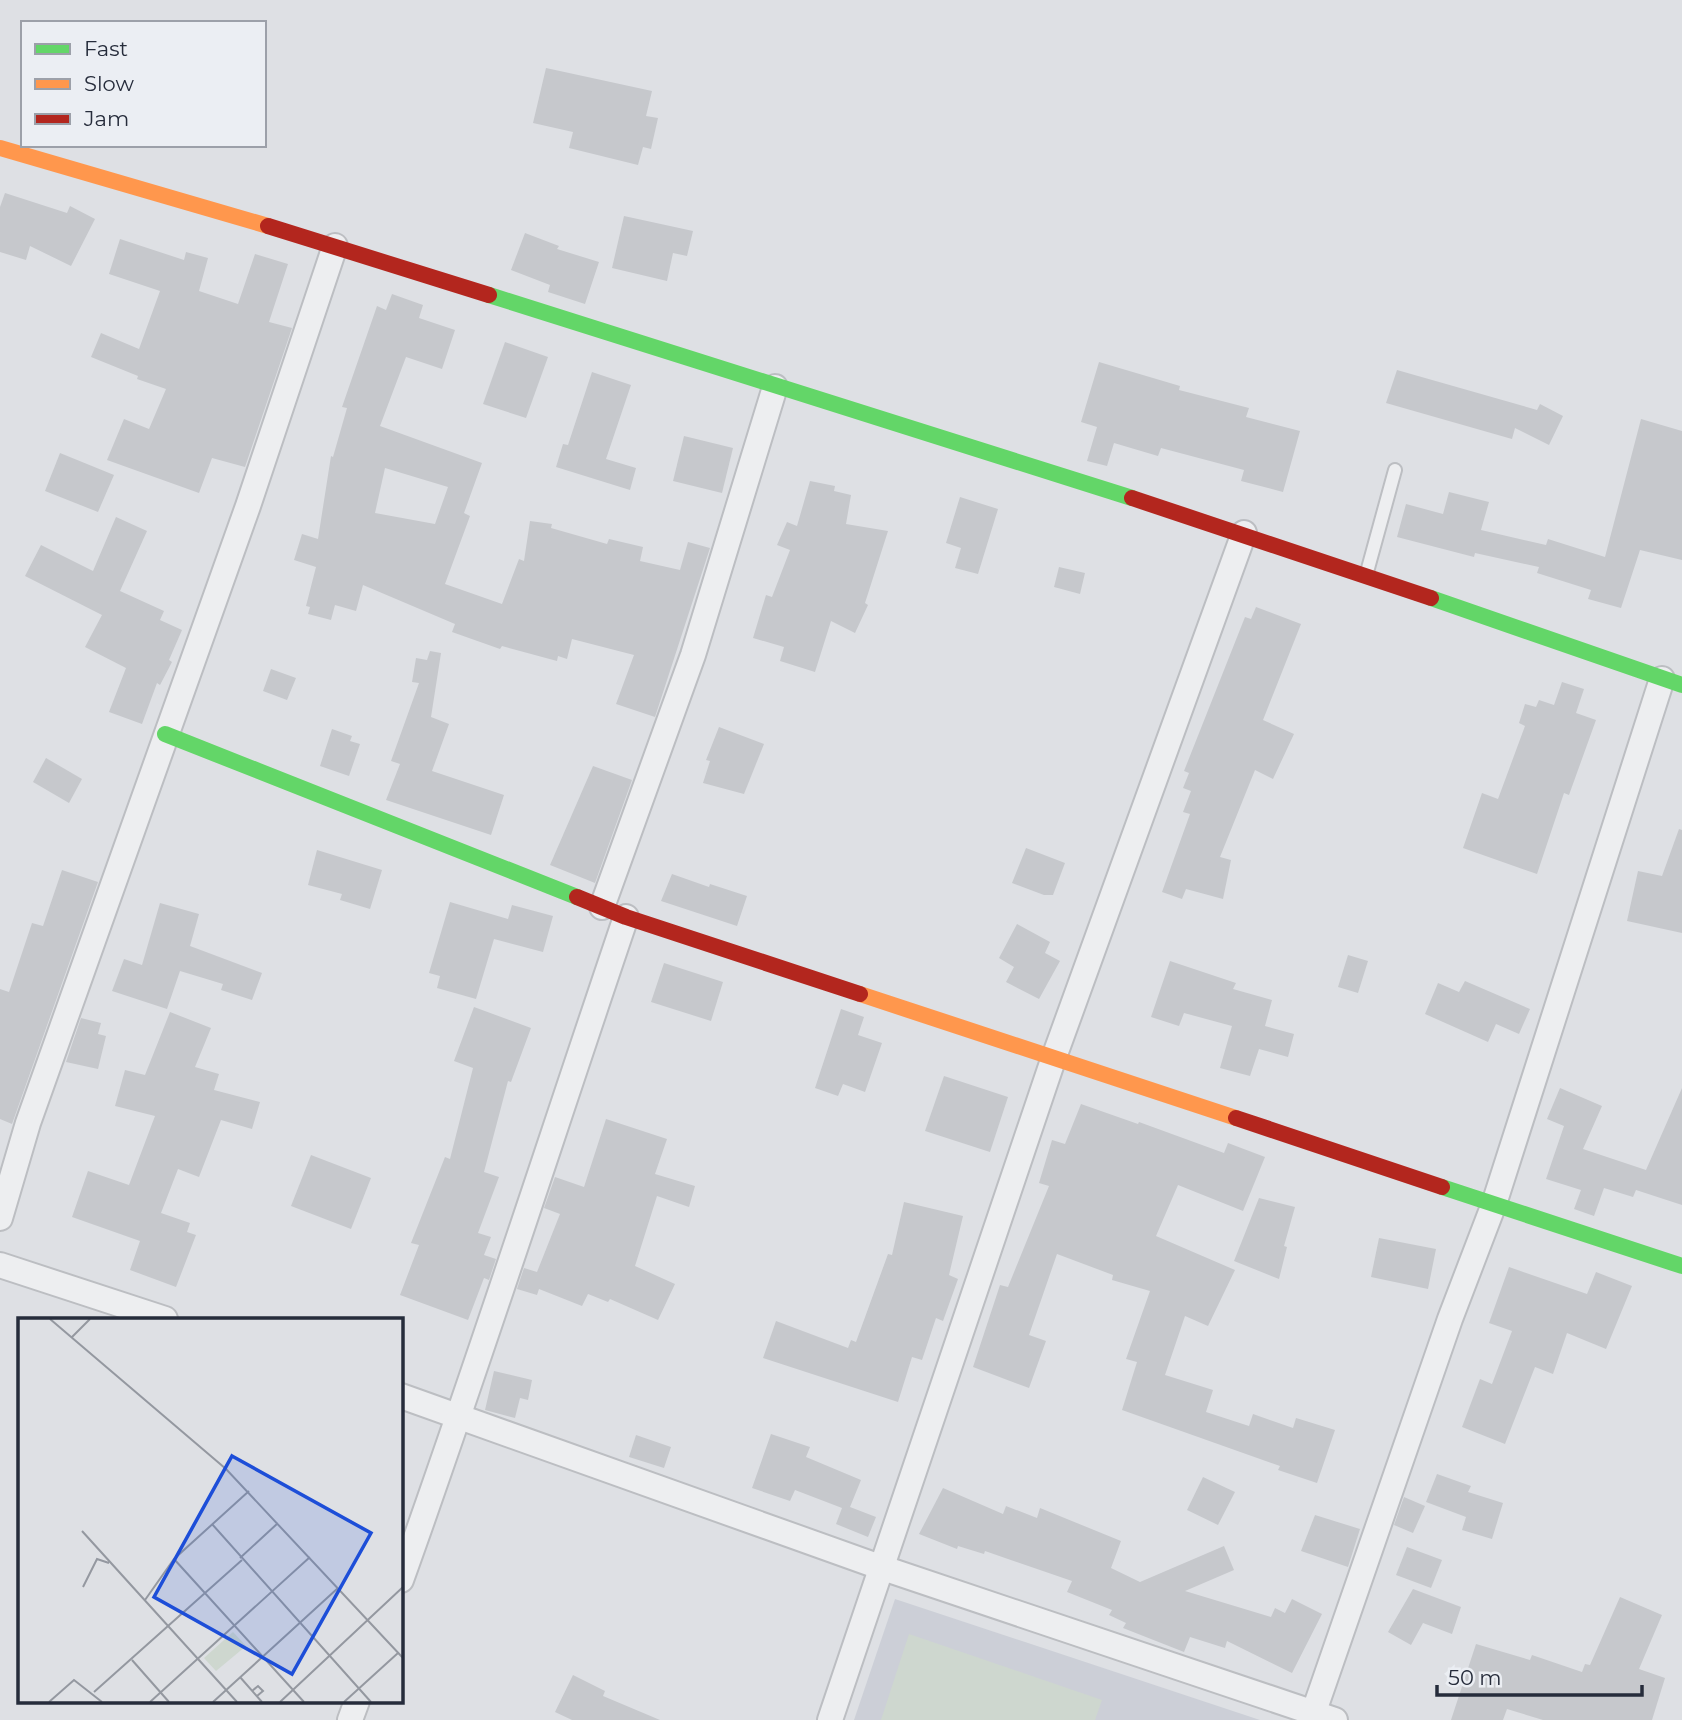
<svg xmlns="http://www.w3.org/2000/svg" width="1682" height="1720" font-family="Montserrat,sans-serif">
	<rect width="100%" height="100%" fill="#dee0e4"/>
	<path fill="#cccfd7" d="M895,1599L1260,1720H854Z"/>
	<path fill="#ced7cf" d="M909,1634L1102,1700L1095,1720H881Z"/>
	<g fill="#c6c8cc" fill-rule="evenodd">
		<path d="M546,68L652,91L646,116L658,118L651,149L643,147L638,165L569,148L573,132L533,123Z"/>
		<path d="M5,193L67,213L70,206L95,219L71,266L30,246L26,260L0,252V207Z"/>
		<path d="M624,216L693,231L687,256L673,253L667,281L612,268Z"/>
		<path d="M525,233L559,246L557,249L599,262L585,304L548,292L550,285L511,270Z"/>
		<path d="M120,239L184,260L186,252L208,258L199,291L238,304L255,254L288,264L269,322L292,328L245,467L212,458L199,493L107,460L124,419L149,429L166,389L137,379L138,376L91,357L101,333L139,349L160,291L109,274Z"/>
		<path d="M392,294L423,305L419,318L455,330L442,369L406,357L380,426L482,463L464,513L470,516L445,584L502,604L519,559L524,561L530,521L552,524L551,528L607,544L609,539L643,547L640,561L680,570L688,542L710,548L655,717L616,704L634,655L572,639L567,659L558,656L557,661L502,646L500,649L452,632L455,624L363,585L356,611L335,605L331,620L308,614L310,607L306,606L316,567L294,560L302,534L318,539L331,456L333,457L347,408L342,407L377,306L386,310ZM385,468L448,487L435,524L375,513Z"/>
		<path d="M505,342L548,357L526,418L483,404Z"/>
		<path d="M1099,362L1180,386L1179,390L1249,408L1246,417L1300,431L1283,492L1241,481L1244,470L1161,448L1158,456L1114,443L1107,466L1087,461L1097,427L1081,422Z"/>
		<path d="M1397,370L1537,410L1540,404L1563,416L1549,445L1515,428L1512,439L1386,403Z"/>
		<path d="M592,372L631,385L606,459L636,468L630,490L556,467L563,444L568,445Z"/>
		<path d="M1641,419L1682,431V560L1640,550L1621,608L1588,599L1591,590L1537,573L1539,567L1475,553L1474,557L1397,537L1406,504L1443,514L1449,492L1489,502L1481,530L1546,545L1548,539L1605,557Z"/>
		<path d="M684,436L733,448L722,493L673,481Z"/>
		<path d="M60,453L114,475L98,512L45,491Z"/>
		<path d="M810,481L835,486L834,491L851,495L846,524L888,531L865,603L868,605L855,633L831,621L815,672L780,661L784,647L753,638L766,595L772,597L790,550L777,545L787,522L797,526Z"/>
		<path d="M960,497L998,509L978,574L955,568L961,548L946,543Z"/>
		<path d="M116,517L147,531L120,591L164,611L160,620L182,630L169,660L172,662L160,685L157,683L142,724L109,712L126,668L85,647L102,615L25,576L41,545L93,571Z"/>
		<path d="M1059,567L1085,573L1080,594L1054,587Z"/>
		<path d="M1256,607L1301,624L1263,720L1294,734L1273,779L1255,770L1220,857L1231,860L1223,899L1186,889L1182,899L1162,892L1190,814L1183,812L1191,791L1183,788L1189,773L1184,771L1245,617L1251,619Z"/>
		<path d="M430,651L441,653L431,717L449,724L432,771L504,795L491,835L386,800L400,764L391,761L419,683L412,682L416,658L427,660Z"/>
		<path d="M271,669L296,678L287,700L263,691Z"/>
		<path d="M1562,682L1584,689L1576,713L1596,720L1569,795L1564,793L1537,874L1463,848L1482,793L1498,799L1525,726L1519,723L1525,704L1536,707L1539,700L1554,705Z"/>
		<path d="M719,727L764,744L744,794L703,783L710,761L706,760Z"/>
		<path d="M332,729L352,736L350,741L360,744L349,776L320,766Z"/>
		<path d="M46,758L82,779L69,803L33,782Z"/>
		<path d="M593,766L632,780L595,883L550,865Z"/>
		<path d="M1679,829L1682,830V933L1627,921L1638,871L1662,876Z"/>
		<path d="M1026,848L1065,863L1053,895H1044L1012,883Z"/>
		<path d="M317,850L382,870L370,909L340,900L342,894L308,885Z"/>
		<path d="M62,870L98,882L12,1124L0,1119V989L9,992L32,923L43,926Z"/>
		<path d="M672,874L709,887L710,884L747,896L737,926L661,901Z"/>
		<path d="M450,902L508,919L512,905L553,916L543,952L494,939L476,999L437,988L440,976L429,973Z"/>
		<path d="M160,903L199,914L190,946L262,973L252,1000L221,990L223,984L180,971L167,1009L112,991L124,959L142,965Z"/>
		<path d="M1017,924L1050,942L1045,953L1060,961L1039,999L1006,982L1014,967L999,958Z"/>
		<path d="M1348,955L1368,961L1358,993L1338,987Z"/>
		<path d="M1170,961L1236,983L1233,989L1272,1000L1265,1026L1294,1034L1288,1057L1259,1049L1250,1076L1220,1068L1232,1026L1184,1013L1179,1026L1151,1017Z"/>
		<path d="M664,963L723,982L711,1021L651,1002Z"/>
		<path d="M1465,981L1530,1009L1519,1034L1496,1024L1488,1042L1425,1014L1438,983L1459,992Z"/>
		<path d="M474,1007L531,1028L511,1082L508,1081L484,1172L499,1177L478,1233L491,1237L484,1255L496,1259L489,1280L484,1278L468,1320L400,1295L419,1245L411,1243L445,1157L450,1159L473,1068L454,1061Z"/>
		<path d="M841,1009L864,1017L858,1035L882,1043L865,1092L843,1084L838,1096L815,1088Z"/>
		<path d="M170,1012L211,1028L195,1067L219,1074L214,1090L260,1102L252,1129L221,1120L199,1177L178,1169L161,1213L190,1223L187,1232L196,1235L176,1287L130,1270L140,1241L72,1217L88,1171L129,1185L155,1116L115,1106L125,1070L145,1075Z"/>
		<path d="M81,1018L101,1023L98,1034L106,1036L98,1069L66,1062Z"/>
		<path d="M944,1076L1008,1097L990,1152L925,1131Z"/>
		<path d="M1560,1088L1602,1106L1583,1149L1646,1170L1682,1088V1205L1636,1190L1633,1197L1604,1188L1594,1216L1574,1209L1581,1190L1546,1179L1564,1126L1547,1119Z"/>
		<path d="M1081,1104L1138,1124L1139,1122L1224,1153L1228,1143L1265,1157L1243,1211L1178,1185L1156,1236L1235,1270L1208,1326L1185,1316L1165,1375L1213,1390L1206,1412L1249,1426L1253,1414L1293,1428L1296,1418L1335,1430L1317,1483L1278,1470L1280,1466L1122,1410L1137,1362L1126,1359L1150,1291L1112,1280L1113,1275L1057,1254L1029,1335L1046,1341L1029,1388L973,1367L1000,1285L1008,1287L1049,1186L1039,1183L1052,1140L1065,1144Z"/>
		<path d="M606,1119L667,1139L655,1174L695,1186L689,1207L657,1196L635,1266L675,1284L658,1320L610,1299L608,1302L588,1294L582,1306L539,1289L537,1295L517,1289L524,1268L537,1272L560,1214L544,1208L555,1177L584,1187Z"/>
		<path d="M311,1155L371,1178L351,1229L291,1206Z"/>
		<path d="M1259,1198L1295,1207L1284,1246L1287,1247L1279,1279L1234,1261Z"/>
		<path d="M904,1202L963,1216L949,1275L958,1279L943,1321L936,1318L922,1360L912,1357L898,1402L763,1358L776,1321L848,1348L851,1340L856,1342L888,1254L892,1255Z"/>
		<path d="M1379,1238L1436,1249L1428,1289L1371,1277Z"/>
		<path d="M1509,1267L1587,1294L1596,1272L1632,1286L1606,1349L1567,1333L1553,1374L1535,1367L1505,1444L1462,1427L1480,1379L1492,1384L1512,1331L1489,1323Z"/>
		<path d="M494,1371L532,1380L528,1400L520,1398L515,1418L485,1410Z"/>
		<path d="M771,1434L810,1447L806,1457L861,1480L850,1507L876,1517L868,1537L836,1524L842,1508L795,1490L790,1501L752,1488Z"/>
		<path d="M636,1435L671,1447L664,1468L629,1457Z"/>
		<path d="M1437,1474L1471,1486L1468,1492L1503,1503L1492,1539L1462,1530L1466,1517L1426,1502Z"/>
		<path d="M1203,1477L1235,1492L1218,1525L1187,1510Z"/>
		<path d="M943,1488L1003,1514L1006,1506L1037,1518L1040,1508L1121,1541L1111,1568L1140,1582L1224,1546L1234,1570L1185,1591L1271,1617L1275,1608L1285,1613L1292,1599L1322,1614L1292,1673L1227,1641L1225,1648L1190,1637L1184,1652L1123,1628L1126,1623L1109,1615L1112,1610L1067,1592L1072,1581L985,1551L984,1554L958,1546L957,1549L919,1534Z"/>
		<path d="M1404,1497L1425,1506L1413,1533L1394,1525Z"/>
		<path d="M1315,1515L1360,1529L1348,1567L1301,1551Z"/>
		<path d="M1407,1547L1442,1560L1431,1588L1396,1575Z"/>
		<path d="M1413,1589L1461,1607L1452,1634L1423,1623L1411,1645L1388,1632Z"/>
		<path d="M1620,1597L1662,1615L1639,1669L1665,1678L1652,1720H1543L1507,1709L1503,1720H1451L1476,1644L1530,1660L1532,1655L1582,1672L1585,1664L1590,1665Z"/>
		<path d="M573,1675L605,1691L603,1696L660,1720H572L555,1712Z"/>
	</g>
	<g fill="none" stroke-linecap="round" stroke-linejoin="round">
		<g stroke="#bcbec2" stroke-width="16">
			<path id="lane" d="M1367,572L1395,470"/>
		</g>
		<g stroke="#bcbec2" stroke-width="28">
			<g id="street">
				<path d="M602,907L693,655L775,387"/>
				<path d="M0,1218L28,1123L248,506L335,246"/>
				<path d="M0,1265L165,1319"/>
				<path d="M401,1396L880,1567L1335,1720"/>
				<path d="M401,1580C480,1360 551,1138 626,917"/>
				<path d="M350,1720L357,1701"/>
				<path d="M830,1720L1053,1060L1244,533"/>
				<path d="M1311,1720L1450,1319L1494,1204L1662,679"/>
			</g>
		</g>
		<use href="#lane" stroke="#edeef0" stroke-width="12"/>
		<use href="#street" stroke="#edeef0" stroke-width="24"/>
		<g stroke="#63d668" stroke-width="16">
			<path d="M489,295L1132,498"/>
			<path d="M1431,598L1682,685"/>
			<path d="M165,734L577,897"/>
			<path d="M1442,1187L1682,1266"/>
		</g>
		<g stroke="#ff974d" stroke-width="16">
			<path d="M0,148L268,226"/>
			<path d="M860,994L1236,1118"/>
		</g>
		<g stroke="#b3261e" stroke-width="16">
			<path d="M268,226L489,295"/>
			<path d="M1132,498L1431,598"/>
			<path d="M577,897L626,917L860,994"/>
			<path d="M1236,1118L1442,1187"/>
		</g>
	</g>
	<g transform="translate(18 1318)">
		<rect width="385" height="385" fill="#dee0e4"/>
		<path d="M215,314L228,328L198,353L186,340Z" fill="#ced7cf"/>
		<path fill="none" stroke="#9498a0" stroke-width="2" d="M32,1L208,151L385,340M53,20L72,1M194,206L353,384M64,213L219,384M222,240L260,205M156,241L286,384M65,269L79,241L91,245M127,282L156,241L231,173M114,342L151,384M222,359L244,384M234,373L240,368L245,373L239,378M76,374L224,242M31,384L56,362L84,384M132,384L292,239M195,384L320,270M262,384L385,269M326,384L380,335"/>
		<path fill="#1d4ed8" fill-opacity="0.15" stroke="#1d4ed8" stroke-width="3.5" d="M214,138L353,215L274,356L136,279Z"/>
		<rect width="385" height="385" fill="none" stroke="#262c3b" stroke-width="3.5"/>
	</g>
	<rect x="21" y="21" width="245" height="126" fill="#ebeef3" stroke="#9ca0a9" stroke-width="2"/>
	<rect x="35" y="44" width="35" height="10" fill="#63d668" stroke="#9ca0a9" stroke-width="2"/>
	<text x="84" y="56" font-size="21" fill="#262c3b">Fast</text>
	<rect x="35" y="79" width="35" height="10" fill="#ff974d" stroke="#9ca0a9" stroke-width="2"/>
	<text x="84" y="91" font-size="21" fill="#262c3b">Slow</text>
	<rect x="35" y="114" width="35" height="10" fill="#b3261e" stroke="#9ca0a9" stroke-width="2"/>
	<text x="84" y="126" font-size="21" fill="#262c3b">Jam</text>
	<path d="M1437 1685v10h205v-10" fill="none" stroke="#262c3b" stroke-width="3.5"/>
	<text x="1448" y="1685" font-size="21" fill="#262c3b" stroke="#ebeef3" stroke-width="5" paint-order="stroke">50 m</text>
</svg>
